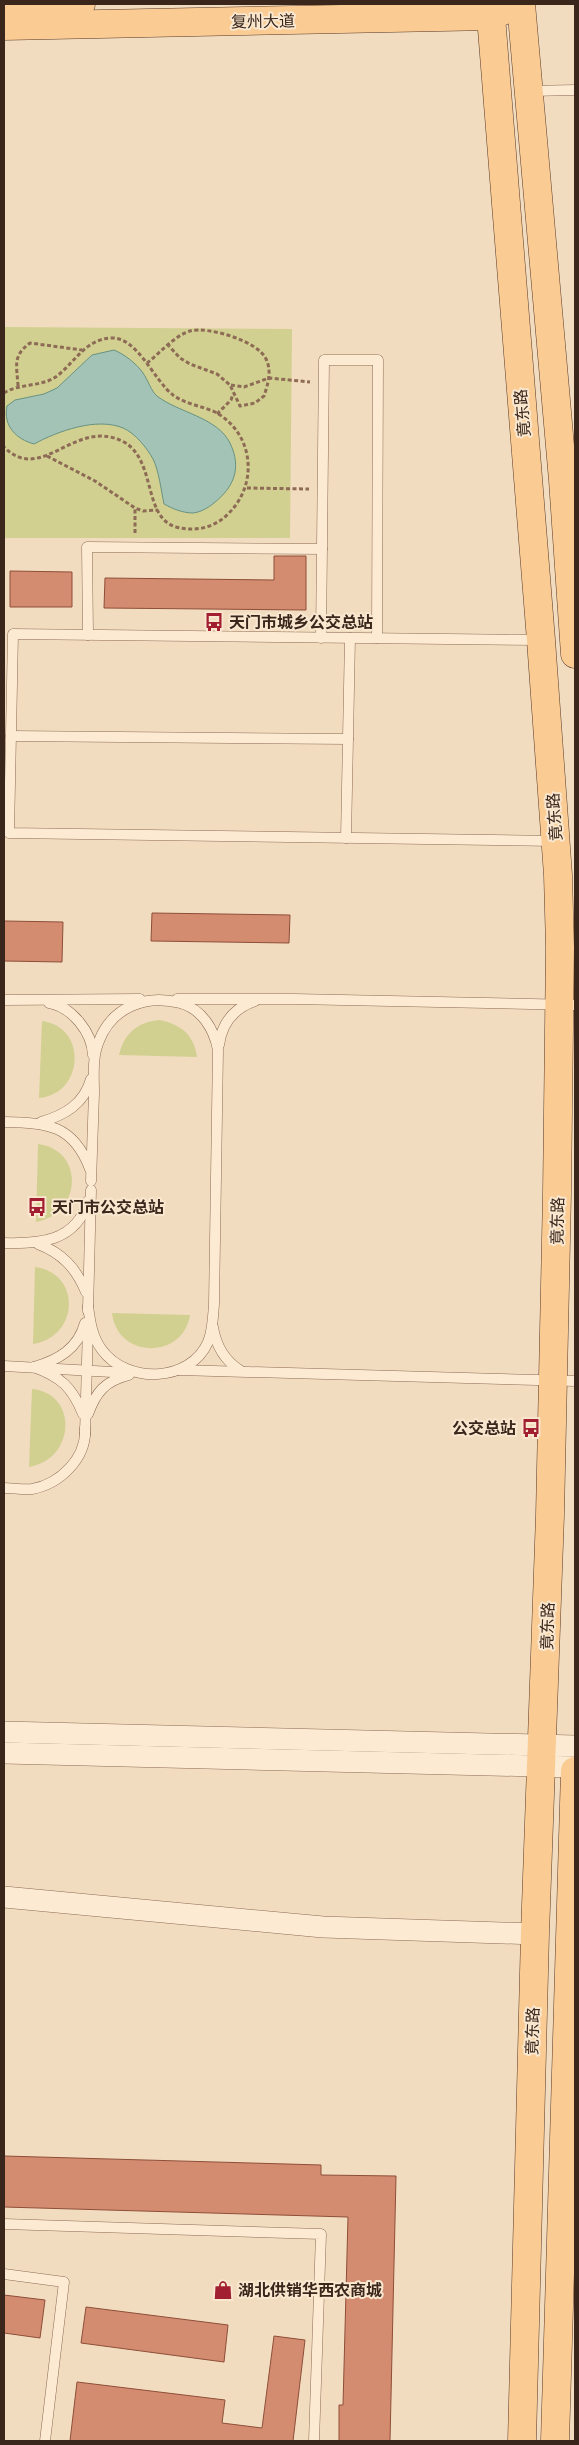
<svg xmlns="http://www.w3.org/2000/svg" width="579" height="2445" font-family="'IBM Plex Serif','Noto Sans SC',serif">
	<rect width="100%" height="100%" fill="#f2dcbf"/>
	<g fill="#d1d091">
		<path d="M4,327L292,329L290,538H4Z"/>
		<path d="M159,1020C181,1024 194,1035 197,1057L119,1055C124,1033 138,1022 159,1020Z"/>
		<path d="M42,1021C88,1027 84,1094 39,1098Z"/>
		<path d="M38,1144C85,1150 82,1214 36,1222Z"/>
		<path d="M35,1267C82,1273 79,1337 33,1344Z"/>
		<path d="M112,1313L190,1315C183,1360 117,1359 112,1313Z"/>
		<path d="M32,1389C78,1393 76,1459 29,1467Z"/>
	</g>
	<path fill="#a2c3b5" stroke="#689282" d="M114,350C124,354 137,364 143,373C148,380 151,391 157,396C179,413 217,417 230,443C242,468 234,487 214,503C208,508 201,512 193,513C183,513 173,509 164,504C161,490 159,471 153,459C147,448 135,433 123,428C97,417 58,431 34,444C16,439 3,426 7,406L15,400L44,394L57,388L92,355Z"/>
	<g fill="#d48c70" stroke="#8e4e38">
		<path d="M274,556H306V610L104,608L105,578L274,580Z"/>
		<path d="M10,571L72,572V607H10Z"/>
		<path d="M152,913L290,915L289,943L151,941Z"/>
		<path d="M4,921L63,922L62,962L4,961Z"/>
		<path d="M4,2156L321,2165V2175L396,2176L390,2441H339V2405H343L348,2217L4,2207Z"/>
		<path d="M4,2295L45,2300L40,2338L4,2333Z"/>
		<path d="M86,2307L228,2325L224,2362L81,2343Z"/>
		<path d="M274,2336L305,2340L293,2441H70L77,2382L225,2400L222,2423L262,2428Z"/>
	</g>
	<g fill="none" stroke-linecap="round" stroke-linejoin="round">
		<g stroke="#8d6b55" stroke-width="11">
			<g id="lane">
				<path d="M530,91L575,90"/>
				<path d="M88,635L87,547L322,549"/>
				<path d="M321,638L324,360H378L377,638"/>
				<path d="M541,640L13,634L9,833L555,841"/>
				<path d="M11,736L348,739"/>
				<path d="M346,838L350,638"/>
				<path d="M177,999H294L575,1005"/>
				<path d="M4,1000L140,999"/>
				<path d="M49,1003C72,1007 92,1032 93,1055"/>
				<path d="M219,1045C222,1023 234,1008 255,1001"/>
				<path d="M4,1122C47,1123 73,1124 90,1169"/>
				<path d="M41,1122C65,1115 84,1104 91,1079"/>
				<path d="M4,1243C39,1244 76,1242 88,1201"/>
				<path d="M38,1244C62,1253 76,1268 86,1292"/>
				<path d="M88,1306C90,1321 92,1337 102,1350C127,1384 190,1383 208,1342C213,1330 213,1316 214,1304L218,1050C214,1029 202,1009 180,1003C146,994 112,1007 99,1041C92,1057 94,1077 94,1093C93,1123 92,1152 91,1181"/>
				<path d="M88,1311L91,1190"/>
				<path d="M213,1327C216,1346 225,1361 241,1371"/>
				<path d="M4,1366L130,1373"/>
				<path d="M34,1367C61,1377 72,1387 83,1414"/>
				<path d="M34,1367C58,1360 78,1349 85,1323"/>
				<path d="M179,1370L575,1381"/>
				<path d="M88,1414C96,1392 105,1381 129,1375"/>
				<path d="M85,1435L88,1326"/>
				<path d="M4,1488C13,1488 23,1490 32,1489C60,1484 87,1458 85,1428"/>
				<path d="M4,2224L321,2234L314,2441"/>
				<path d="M4,2274L64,2282L45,2441"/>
			</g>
		</g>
		<g stroke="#8d6b55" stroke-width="22">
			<g id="street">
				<path d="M4,1732L575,1746"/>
				<path d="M4,1753L575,1767"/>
				<path d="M4,1897L323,1927L535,1934"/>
			</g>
		</g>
		<g stroke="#5a3a2a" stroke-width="29">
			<g id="primary">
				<path d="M490,4L541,640L558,875L560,947L557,1194L550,1515L535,1934L522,2441"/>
				<path d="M521,4L563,480L575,654"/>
				<path d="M4,6L81,4"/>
				<path d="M4,26L491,16L507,9"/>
				<path d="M555,2441L575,1771"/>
			</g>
		</g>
		<g stroke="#8d6b55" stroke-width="3" stroke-dasharray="4 2.5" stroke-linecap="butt">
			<path d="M147,363C160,353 174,336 190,331C208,326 258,341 266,359C272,371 268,384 264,396L255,403L240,406L230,385L217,374L190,364L180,358L169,346"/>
			<path d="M231,385L244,387L269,378L310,382"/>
			<path d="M18,386C17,366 12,356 30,343L82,350"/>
			<path d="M4,393C19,383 43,387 57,376C75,362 86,339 111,338C137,336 155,382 173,395C185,404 202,406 215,412C254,433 259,484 228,514C214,528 195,532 176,527C142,517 157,458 122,441C74,418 42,485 4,447"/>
			<path d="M217,414L231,400L233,394"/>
			<path d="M47,456L95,481L135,508L143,511L158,510"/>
			<path d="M247,488L309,489"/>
			<path d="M135,533V508"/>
		</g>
		<use href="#lane" stroke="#fcead3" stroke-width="10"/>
		<use href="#street" stroke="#fcead3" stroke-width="21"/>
		<use href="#primary" stroke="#facb92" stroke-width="28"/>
	</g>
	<defs>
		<g id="bus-bare" transform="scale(1.5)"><path d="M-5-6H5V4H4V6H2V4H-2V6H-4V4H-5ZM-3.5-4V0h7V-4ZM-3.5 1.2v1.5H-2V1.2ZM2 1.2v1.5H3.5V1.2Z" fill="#a21f32" stroke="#f9e7cf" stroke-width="2.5" paint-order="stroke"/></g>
		<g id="shop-bare" transform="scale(1.5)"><path d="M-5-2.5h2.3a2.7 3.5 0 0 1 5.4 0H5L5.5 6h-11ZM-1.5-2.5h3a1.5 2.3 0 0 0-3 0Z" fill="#a21f32" stroke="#f9e7cf" stroke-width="2.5" paint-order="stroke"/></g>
	</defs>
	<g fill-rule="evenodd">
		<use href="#bus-bare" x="214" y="622"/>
		<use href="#bus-bare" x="37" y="1207"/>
		<use href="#bus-bare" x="531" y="1428"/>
		<use href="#shop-bare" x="223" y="2290"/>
	</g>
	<g text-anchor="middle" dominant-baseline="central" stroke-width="4" stroke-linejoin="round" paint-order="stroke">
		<g font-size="16" fill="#3a261b" stroke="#f9e7cf">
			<text transform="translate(263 21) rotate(-1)">复州大道</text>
			<text transform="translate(522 413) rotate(-95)">竟东路</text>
			<text transform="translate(554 817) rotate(-94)">竟东路</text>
			<text transform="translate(557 1221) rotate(-89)">竟东路</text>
			<text transform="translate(547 1626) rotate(-88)">竟东路</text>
			<text transform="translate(532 2031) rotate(-88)">竟东路</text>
		</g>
		<g font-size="16" font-weight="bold" fill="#3a261b" stroke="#f9e7cf" text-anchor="start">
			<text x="229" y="622">天门市城乡公交总站</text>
			<text x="52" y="1207">天门市公交总站</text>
			<text x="516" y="1428" text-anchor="end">公交总站</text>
			<text x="238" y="2290">湖北供销华西农商城</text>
		</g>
	</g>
	<rect width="579" height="2445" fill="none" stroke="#3a261b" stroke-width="10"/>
</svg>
